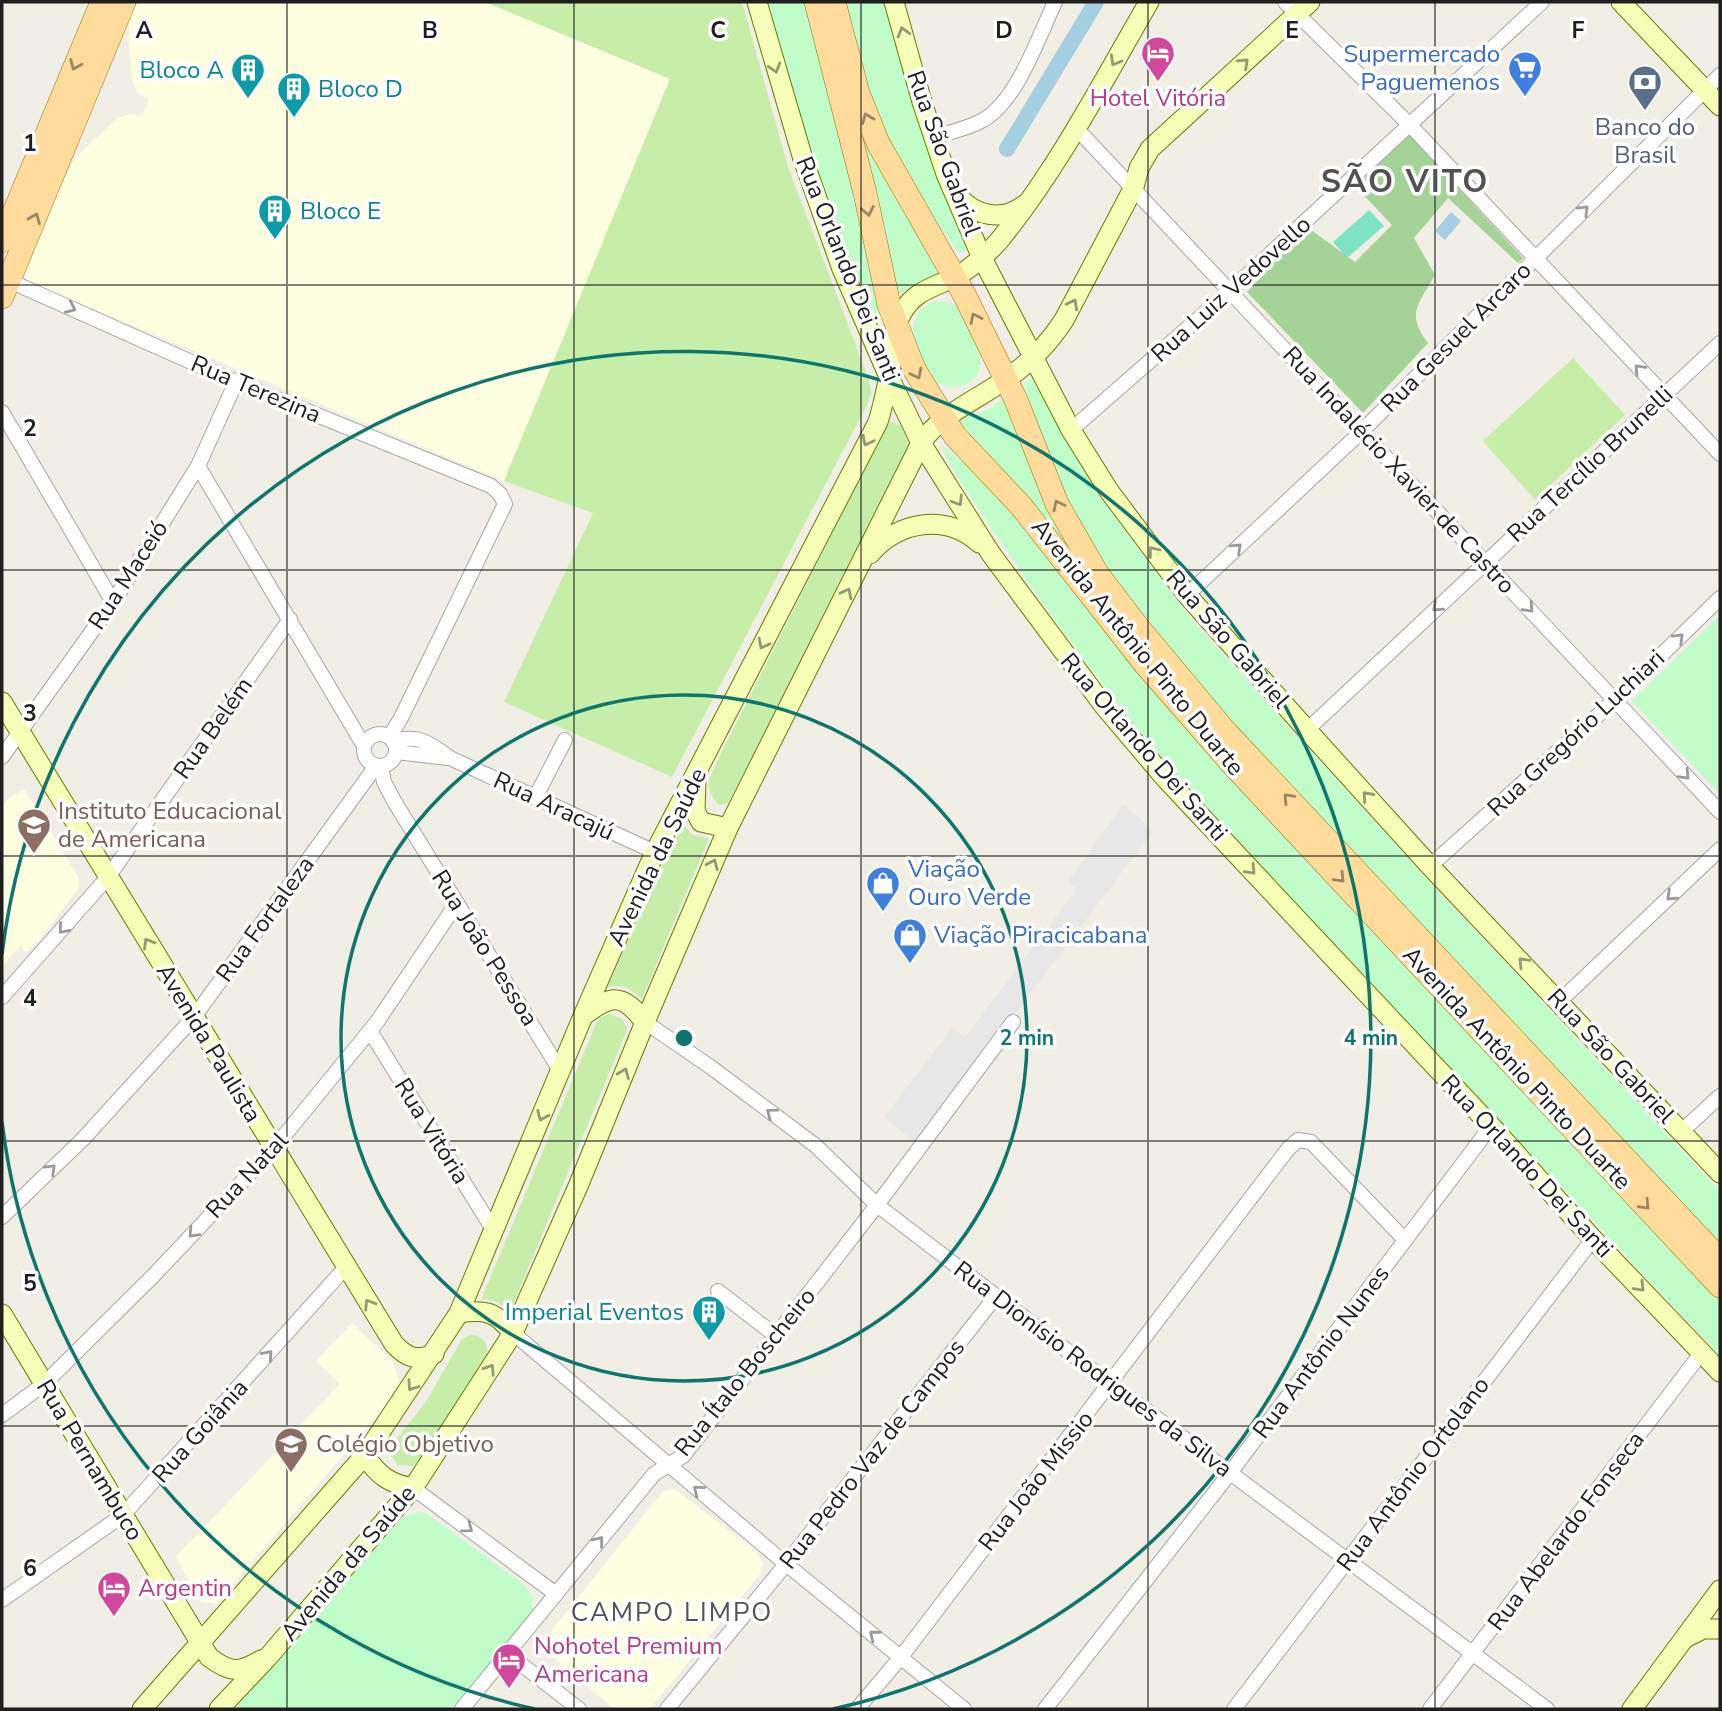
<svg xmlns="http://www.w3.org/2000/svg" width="1722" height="1711" font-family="'Nunito Sans',sans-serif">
	<rect width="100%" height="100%" fill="#f1eee5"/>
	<g fill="#fdffe0">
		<path d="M138,2H485L671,79L504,481L27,281L24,271L57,190L75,158L117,118L130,114L142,116L149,99L138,93L133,84L129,53V21Z"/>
		<path d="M24,789L79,878L78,889L40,939L25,953L21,944L2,967V807L9,798Z"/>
		<path d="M352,1323L393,1362L399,1380V1390L216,1604L200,1602L176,1557L340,1384L316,1361Z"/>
		<path d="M675,1489L757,1552L763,1564L761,1573L650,1709H615L544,1650L549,1634L663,1491Z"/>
	</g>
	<g fill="#c6eea8">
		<path d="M485,2H742L788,167L869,380L871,392L868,403L672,777L504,702L593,513L504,481L670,79Z"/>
		<path d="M1573,358L1625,415L1535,500L1483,441Z"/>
		<path d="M892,422L900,425L910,445L873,525L728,803L719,805C700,786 712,774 721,753L887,425Z"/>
		<path d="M681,822L693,835L709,838L642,999L627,987L608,986Z"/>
		<path d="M608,1014L623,1019L627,1030L509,1314C502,1303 494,1298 481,1300L598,1019Z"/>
		<path d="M471,1335C482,1335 489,1343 487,1355L440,1436L413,1466L398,1465L392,1457L391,1446L425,1403L462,1339Z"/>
	</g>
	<path fill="#a5d297" d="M1409,135L1523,258L1518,263L1448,198L1414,238L1435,275C1419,304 1405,313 1428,343L1363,413L1247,292L1307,227L1355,262L1392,225L1358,189L1363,179Z"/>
	<g fill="#c0fdc9">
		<path d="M769,2H809L857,196L874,292L882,320L877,323C831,219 794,112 769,2Z"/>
		<path d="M844,2H885L890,25L968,249L959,253C943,230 924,207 909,183C874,128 860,64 844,2Z"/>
		<path d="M853,103L940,267L938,275C922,279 913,283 901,294L896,292Z"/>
		<path d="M937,301L951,303L958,307C972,326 997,370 966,384C954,389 945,387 934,381C919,354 895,316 937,301Z"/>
		<path d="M1032,378L1100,498L1192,620L1421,873L1720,1191V1245L1228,724L1104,571L1058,484L1024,384Z"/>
		<path d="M1002,400L1007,401L1068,545L1065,547L960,425L964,419L989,409Z"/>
		<path d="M940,443L985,481L1229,773L1720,1298V1356L1171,769C1091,673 1018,571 950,465Z"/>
		<path d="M1720,615V794L1632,701Z"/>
		<path d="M418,1512L426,1513L524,1585L532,1596L533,1610L454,1709H230L403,1517Z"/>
	</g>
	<path fill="#7fe4c4" d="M1369,210L1384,226L1347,258L1333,242Z"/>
	<path fill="#e7e7e7" d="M1124,804L1153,831L917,1144L884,1117L952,1028L965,1037L1077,889L1068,881Z"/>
	<path fill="#a3cfe1" d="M1451,212L1461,221L1445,240L1435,231Z"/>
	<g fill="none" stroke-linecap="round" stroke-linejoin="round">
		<path stroke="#a3cfe1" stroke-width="16" d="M1007,149L1096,2"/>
		<g stroke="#a6a6a6" stroke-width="16">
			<g id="street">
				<path d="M1285,2L1410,125L1720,454"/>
				<path d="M1076,128L1720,812"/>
				<path d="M934,137C949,132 967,129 981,121C1016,104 1039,36 1055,2"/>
				<path d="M3,278L236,382L491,486L500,494L505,504L401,718L389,737"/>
				<path d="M2,412L113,602"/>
				<path d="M1071,430L1230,291L1542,2"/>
				<path d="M198,466L364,746"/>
				<path d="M1187,595L1362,431L1720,75"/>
				<path d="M1307,730L1720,343"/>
				<circle cx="380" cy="750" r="16"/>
				<path d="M393,741C422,734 429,744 452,759L655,852"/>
				<path d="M396,752L448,758"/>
				<path d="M2,757L113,602L198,466L236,382"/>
				<path d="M381,767L384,782L394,801L561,1072"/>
				<path d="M535,798L565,740"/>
				<path d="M1430,866L1615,700L1720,598"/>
				<path d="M2,997L108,877L290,619"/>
				<path d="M1560,1001L1720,849"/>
				<path d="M645,1022L712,1068L816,1146L877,1205L1111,1384L1547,1709"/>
				<path d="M370,1031L494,1231"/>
				<path d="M1682,1131L1720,1096"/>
				<path d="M2,1217L83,1139L194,1017L376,766"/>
				<path d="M718,1291L776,1336"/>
				<path d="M513,1333L786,1564L964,1709"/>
				<path d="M2,1415L44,1384L154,1275L274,1148L377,1022L457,903"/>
				<path d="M413,1488L556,1594"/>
				<path d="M2,1600L123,1515L346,1267"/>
				<path d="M508,1654L579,1709"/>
				<path d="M462,1709L654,1474L683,1456L877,1205L1013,1022"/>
				<path d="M667,1709L786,1564L996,1296"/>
				<path d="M857,1709L901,1657L1288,1149L1298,1140L1311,1142L1405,1240"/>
				<path d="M1045,1709L1230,1473L1491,1126"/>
				<path d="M1234,1709L1593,1239"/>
				<path d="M1430,1709L1702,1352"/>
			</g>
		</g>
		<g stroke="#677d00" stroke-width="21">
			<g id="secondary">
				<path d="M757,2L803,159L842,269L889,377L921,443L991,554L1104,706L1165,778L1491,1126L1593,1239L1720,1372"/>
				<path d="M894,2L922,102L946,174L982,258L1071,430L1109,491L1187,595L1307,730L1430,866L1720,1173"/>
				<path d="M1621,2L1720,106"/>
				<path d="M958,196C975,216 1002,222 1024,205"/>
				<path d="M870,554C898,521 946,513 979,543"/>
				<path d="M2,702L394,1344C407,1358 416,1361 434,1354"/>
				<path d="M696,783L695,811L701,822L728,828"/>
				<path d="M583,1016C612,994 622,993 645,1022"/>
				<path d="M459,1313C487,1309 495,1312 513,1333"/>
				<path d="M2,1314L209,1657C230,1673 239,1673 261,1660"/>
				<path d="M365,1455C377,1475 390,1484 413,1488"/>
				<path d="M1685,1638L1703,1629H1720"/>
				<path d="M142,1709L365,1455L459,1313L583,1016L655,852L878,422C885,399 889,377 893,354C895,340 894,325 902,313C914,291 932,288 953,278C966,273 993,249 1002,237C1060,165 1103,81 1149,2"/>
				<path d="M219,1709L268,1657L413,1488L513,1333L579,1184L645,1022L728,828L921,443C939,417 968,404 994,387C1022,370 1046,348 1064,320L1134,187L1139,168L1150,149L1310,2"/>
				<path d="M1632,1709L1720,1590"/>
			</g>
		</g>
		<g stroke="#9b7200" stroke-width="24">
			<g id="primary">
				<path d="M816,2L865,193L889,305L914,369L955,436L1021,506L1145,664L1234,766L1720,1286"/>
				<path d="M834,2L858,93L878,143L964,294L1016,400L1057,504L1098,575L1141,631L1224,730L1720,1260"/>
				<path d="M2,241L102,2"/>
				<path d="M2,297L124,2"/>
			</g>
		</g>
		<use href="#street" stroke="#fff" stroke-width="14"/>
		<use href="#secondary" stroke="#f5fdb7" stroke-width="19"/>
		<use href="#primary" stroke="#ffdb9c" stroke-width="23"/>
	</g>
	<defs><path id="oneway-chevron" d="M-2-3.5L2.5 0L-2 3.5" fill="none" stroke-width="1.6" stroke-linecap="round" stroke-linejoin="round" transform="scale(1.75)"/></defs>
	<g stroke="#959973">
		<use href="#oneway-chevron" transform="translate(903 32) rotate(-106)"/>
		<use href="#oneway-chevron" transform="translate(1115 61) rotate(120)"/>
		<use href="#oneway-chevron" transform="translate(1244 63) rotate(-43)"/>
		<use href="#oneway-chevron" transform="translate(775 68) rotate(73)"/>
		<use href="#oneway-chevron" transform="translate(1073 304) rotate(-62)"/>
		<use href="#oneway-chevron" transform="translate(867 441) rotate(117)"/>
		<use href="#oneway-chevron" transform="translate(958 501) rotate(58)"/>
		<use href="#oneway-chevron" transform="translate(1153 551) rotate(-128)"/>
		<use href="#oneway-chevron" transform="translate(847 593) rotate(-63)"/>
		<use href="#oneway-chevron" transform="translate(763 644) rotate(117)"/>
		<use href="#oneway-chevron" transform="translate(1367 796) rotate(-132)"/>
		<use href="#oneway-chevron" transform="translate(713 864) rotate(-67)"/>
		<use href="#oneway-chevron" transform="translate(1251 870) rotate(47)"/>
		<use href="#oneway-chevron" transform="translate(148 943) rotate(-121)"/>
		<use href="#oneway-chevron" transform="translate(1523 962) rotate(-134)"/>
		<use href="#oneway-chevron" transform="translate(624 1073) rotate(-68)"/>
		<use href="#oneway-chevron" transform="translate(542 1116) rotate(113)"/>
		<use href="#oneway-chevron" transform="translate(1640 1287) rotate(46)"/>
		<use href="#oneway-chevron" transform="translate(369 1304) rotate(-122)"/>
		<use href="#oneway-chevron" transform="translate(490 1369) rotate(-57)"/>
		<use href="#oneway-chevron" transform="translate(412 1386) rotate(124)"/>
	</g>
	<g stroke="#9a8664">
		<use href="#oneway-chevron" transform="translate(75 65) rotate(113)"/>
		<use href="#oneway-chevron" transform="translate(867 118) rotate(-112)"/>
		<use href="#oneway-chevron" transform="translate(868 211) rotate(79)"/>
		<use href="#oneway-chevron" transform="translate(35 218) rotate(-68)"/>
		<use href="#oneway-chevron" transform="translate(975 318) rotate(-116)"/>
		<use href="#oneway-chevron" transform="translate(917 374) rotate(63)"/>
		<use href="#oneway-chevron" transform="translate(1058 505) rotate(-116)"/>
		<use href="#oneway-chevron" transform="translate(1288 798) rotate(-133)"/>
		<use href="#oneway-chevron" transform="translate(1340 878) rotate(46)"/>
		<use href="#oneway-chevron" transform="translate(1645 1205) rotate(47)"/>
	</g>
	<g stroke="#9a9a9a">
		<use href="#oneway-chevron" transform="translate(1584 210) rotate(-45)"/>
		<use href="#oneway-chevron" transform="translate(71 308) rotate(24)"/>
		<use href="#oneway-chevron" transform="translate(1639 369) rotate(-133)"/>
		<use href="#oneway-chevron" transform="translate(1237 548) rotate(-43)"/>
		<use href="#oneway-chevron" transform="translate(1437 607) rotate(137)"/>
		<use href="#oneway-chevron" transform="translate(1529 608) rotate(47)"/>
		<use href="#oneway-chevron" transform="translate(1679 638) rotate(-44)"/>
		<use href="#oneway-chevron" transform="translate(1685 775) rotate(47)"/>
		<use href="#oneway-chevron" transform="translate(1671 896) rotate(137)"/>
		<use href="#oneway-chevron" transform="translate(63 929) rotate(131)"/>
		<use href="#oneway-chevron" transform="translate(771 1113) rotate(-143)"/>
		<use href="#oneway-chevron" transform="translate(51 1169) rotate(-44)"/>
		<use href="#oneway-chevron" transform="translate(193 1233) rotate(133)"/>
		<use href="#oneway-chevron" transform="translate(268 1355) rotate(-49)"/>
		<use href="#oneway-chevron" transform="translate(698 1490) rotate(-140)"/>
		<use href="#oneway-chevron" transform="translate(468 1528) rotate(37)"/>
		<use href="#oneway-chevron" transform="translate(599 1541) rotate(-51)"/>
		<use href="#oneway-chevron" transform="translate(874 1635) rotate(-141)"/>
	</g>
	<path fill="none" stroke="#1f1f1f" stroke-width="2" stroke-opacity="0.55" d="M287,2V1709M574,2V1709M861,2V1709M1148,2V1709M1435,2V1709M2,285H1720M2,570H1720M2,856H1720M2,1141H1720M2,1426H1720"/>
	<g fill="none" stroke="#0f766e" stroke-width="3.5">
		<circle cx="684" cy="1038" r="343"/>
		<path d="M535 1709A687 687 0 0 1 2 1122M2 954A687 687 0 1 1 833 1709"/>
	</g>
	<defs>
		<g id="hotel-pin" transform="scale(1.75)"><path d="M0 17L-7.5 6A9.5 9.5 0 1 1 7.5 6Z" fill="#d1479c" stroke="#fff"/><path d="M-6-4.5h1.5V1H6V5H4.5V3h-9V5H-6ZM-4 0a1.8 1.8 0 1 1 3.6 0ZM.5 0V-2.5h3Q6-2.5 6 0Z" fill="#fff"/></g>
		<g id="supermarket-pin" transform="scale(1.75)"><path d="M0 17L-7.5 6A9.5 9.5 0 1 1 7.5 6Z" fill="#3f7fe0" stroke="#fff"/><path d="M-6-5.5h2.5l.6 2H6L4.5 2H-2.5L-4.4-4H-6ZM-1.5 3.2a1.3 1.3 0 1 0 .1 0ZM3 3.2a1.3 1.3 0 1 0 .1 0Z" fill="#fff"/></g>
		<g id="building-pin" transform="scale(1.75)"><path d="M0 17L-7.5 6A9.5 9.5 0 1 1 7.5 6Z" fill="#0f9aa8" stroke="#fff"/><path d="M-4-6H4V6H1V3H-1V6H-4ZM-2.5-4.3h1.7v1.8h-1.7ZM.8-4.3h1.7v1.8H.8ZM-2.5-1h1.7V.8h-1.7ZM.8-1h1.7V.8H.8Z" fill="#fff"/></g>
		<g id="bank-pin" transform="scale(1.75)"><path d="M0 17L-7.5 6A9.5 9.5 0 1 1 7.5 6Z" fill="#5c6f8a" stroke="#fff"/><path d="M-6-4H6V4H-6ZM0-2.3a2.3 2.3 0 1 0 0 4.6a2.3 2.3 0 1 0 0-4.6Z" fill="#fff"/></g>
		<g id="school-pin" transform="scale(1.75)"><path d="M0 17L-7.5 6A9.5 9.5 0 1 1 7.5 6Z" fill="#8d6e63" stroke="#fff"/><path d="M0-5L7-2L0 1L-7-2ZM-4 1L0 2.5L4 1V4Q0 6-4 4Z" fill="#fff"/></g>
		<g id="shop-pin" transform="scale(1.75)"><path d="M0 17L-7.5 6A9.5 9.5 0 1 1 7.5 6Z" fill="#3f7fe0" stroke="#fff"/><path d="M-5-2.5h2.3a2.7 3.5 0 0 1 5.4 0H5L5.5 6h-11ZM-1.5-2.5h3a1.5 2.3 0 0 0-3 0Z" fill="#fff"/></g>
	</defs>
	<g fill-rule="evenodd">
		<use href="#hotel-pin" x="1158" y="53"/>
		<use href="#supermarket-pin" x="1525" y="68"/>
		<use href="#building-pin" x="248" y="70"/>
		<use href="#bank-pin" x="1645" y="82"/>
		<use href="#building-pin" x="294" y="89"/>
		<use href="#building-pin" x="275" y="211"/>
		<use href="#school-pin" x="34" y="825"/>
		<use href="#shop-pin" x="883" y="883"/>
		<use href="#shop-pin" x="910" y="935"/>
		<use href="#building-pin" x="709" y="1312"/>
		<use href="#school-pin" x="291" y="1444"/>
		<use href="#hotel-pin" x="114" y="1588"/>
		<use href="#hotel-pin" x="509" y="1660"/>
	</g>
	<g text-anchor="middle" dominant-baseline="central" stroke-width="7" stroke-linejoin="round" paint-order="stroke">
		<g font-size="24" fill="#366cbe" stroke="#fff" text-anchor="start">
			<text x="1500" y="54" text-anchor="end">Supermercado<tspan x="1500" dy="28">Paguemenos</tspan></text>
			<text x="908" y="869">Viação<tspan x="908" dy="28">Ouro Verde</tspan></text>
			<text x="934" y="935">Viação Piracicabana</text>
		</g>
		<g font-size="24" fill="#0d838f" stroke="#fff" text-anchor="end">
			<text x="224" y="70">Bloco A</text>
			<text x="318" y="89" text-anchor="start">Bloco D</text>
			<text x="300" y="211" text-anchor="start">Bloco E</text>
			<text x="684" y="1312">Imperial Eventos</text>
		</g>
		<g font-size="24" fill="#b23c85" stroke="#fff" text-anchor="start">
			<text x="1158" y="98" text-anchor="middle">Hotel Vitória</text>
			<text x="138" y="1588">Argentin</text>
			<text x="534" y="1646">Nohotel Premium<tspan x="534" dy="28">Americana</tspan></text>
		</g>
		<g font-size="24" fill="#4e5e75" stroke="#fff">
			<text x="1645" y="127">Banco do<tspan x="1645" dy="28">Brasil</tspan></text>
		</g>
		<g font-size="24" fill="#1f1f1f" stroke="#fff">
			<text transform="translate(944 153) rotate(70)">Rua São Gabriel</text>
			<text transform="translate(848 269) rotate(68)">Rua Orlando Dei Santi</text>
			<text transform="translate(1231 289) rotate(-42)">Rua Luiz Vedovello</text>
			<text transform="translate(1456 337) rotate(-45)">Rua Gesuel Arcaro</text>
			<text transform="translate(256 389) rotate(23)">Rua Terezina</text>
			<text transform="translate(1590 464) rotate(-43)">Rua Tercílio Brunelli</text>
			<text transform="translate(1399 470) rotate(47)">Rua Indalécio Xavier de Castro</text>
			<text transform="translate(128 575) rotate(-57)">Rua Maceió</text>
			<text transform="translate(1228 639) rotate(49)">Rua São Gabriel</text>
			<text transform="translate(1138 647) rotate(51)">Avenida Antônio Pinto Duarte</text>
			<text transform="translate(213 728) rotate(-55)">Rua Belém</text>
			<text transform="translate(1576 733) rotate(-43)">Rua Gregório Luchiari</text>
			<text transform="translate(1144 747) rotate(49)">Rua Orlando Dei Santi</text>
			<text transform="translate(554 806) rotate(25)">Rua Aracajú</text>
			<text transform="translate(657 857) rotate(-64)">Avenida da Saúde</text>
			<text transform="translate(265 919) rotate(-54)">Rua Fortaleza</text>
			<text transform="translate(485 948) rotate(58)">Rua João Pessoa</text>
			<text transform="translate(209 1043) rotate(59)">Avenida Paulista</text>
			<text transform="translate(1611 1056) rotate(47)">Rua São Gabriel</text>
			<text transform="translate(1517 1068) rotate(47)">Avenida Antônio Pinto Duarte</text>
			<text transform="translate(432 1131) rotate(58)">Rua Vitória</text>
			<text transform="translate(1527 1166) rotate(47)">Rua Orlando Dei Santi</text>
			<text transform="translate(247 1175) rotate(-47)">Rua Natal</text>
			<text transform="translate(1321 1352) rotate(-53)">Rua Antônio Nunes</text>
			<text transform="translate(1093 1369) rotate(37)">Rua Dionísio Rodrigues da Silva</text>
			<text transform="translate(745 1372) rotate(-51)">Rua Ítalo Boscheiro</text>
			<text transform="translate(200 1431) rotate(-48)">Rua Goiânia</text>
			<text transform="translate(872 1454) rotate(-52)">Rua Pedro Vaz de Campos</text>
			<text transform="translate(90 1460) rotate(59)">Rua Pernambuco</text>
			<text transform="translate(1413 1474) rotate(-53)">Rua Antônio Ortolano</text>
			<text transform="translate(1036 1481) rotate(-52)">Rua João Missio</text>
			<text transform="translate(1566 1531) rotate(-53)">Rua Abelardo Fonseca</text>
			<text transform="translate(348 1563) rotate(-50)">Avenida da Saúde</text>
		</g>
		<g font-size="24" fill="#785e54" stroke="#fff" text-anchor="start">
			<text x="58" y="811">Instituto Educacional<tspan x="58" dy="28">de Americana</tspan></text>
			<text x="316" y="1444">Colégio Objetivo</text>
		</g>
		<g font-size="26" letter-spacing="2" fill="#525252" stroke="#fff">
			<text x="672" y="1612">CAMPO LIMPO</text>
		</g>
		<g font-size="32" font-weight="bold" letter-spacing="2" fill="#525252" stroke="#fff">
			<text x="1405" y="181">SÃO VITO</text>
		</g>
	</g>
	<g font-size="23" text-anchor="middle" font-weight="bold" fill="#1f1f1f" stroke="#fff" stroke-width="7" stroke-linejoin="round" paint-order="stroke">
		<text x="144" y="38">A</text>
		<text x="430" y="38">B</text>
		<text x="718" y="38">C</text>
		<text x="1004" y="38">D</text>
		<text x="1292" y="38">E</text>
		<text x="1578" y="38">F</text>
		<text x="30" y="151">1</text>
		<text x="30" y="436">2</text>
		<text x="30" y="721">3</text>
		<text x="30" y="1006">4</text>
		<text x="30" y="1291">5</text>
		<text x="30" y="1576">6</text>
	</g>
	<circle cx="684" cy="1038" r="10" fill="#0f766e" stroke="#fff" stroke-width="3.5"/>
	<g font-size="21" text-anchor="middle" font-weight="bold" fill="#0f766e" stroke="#fff" stroke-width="7" stroke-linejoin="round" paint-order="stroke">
		<text x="1027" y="1045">2 min</text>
		<text x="1371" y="1045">4 min</text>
	</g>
	<rect width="1722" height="1711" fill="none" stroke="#1f1f1f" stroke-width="7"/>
</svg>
